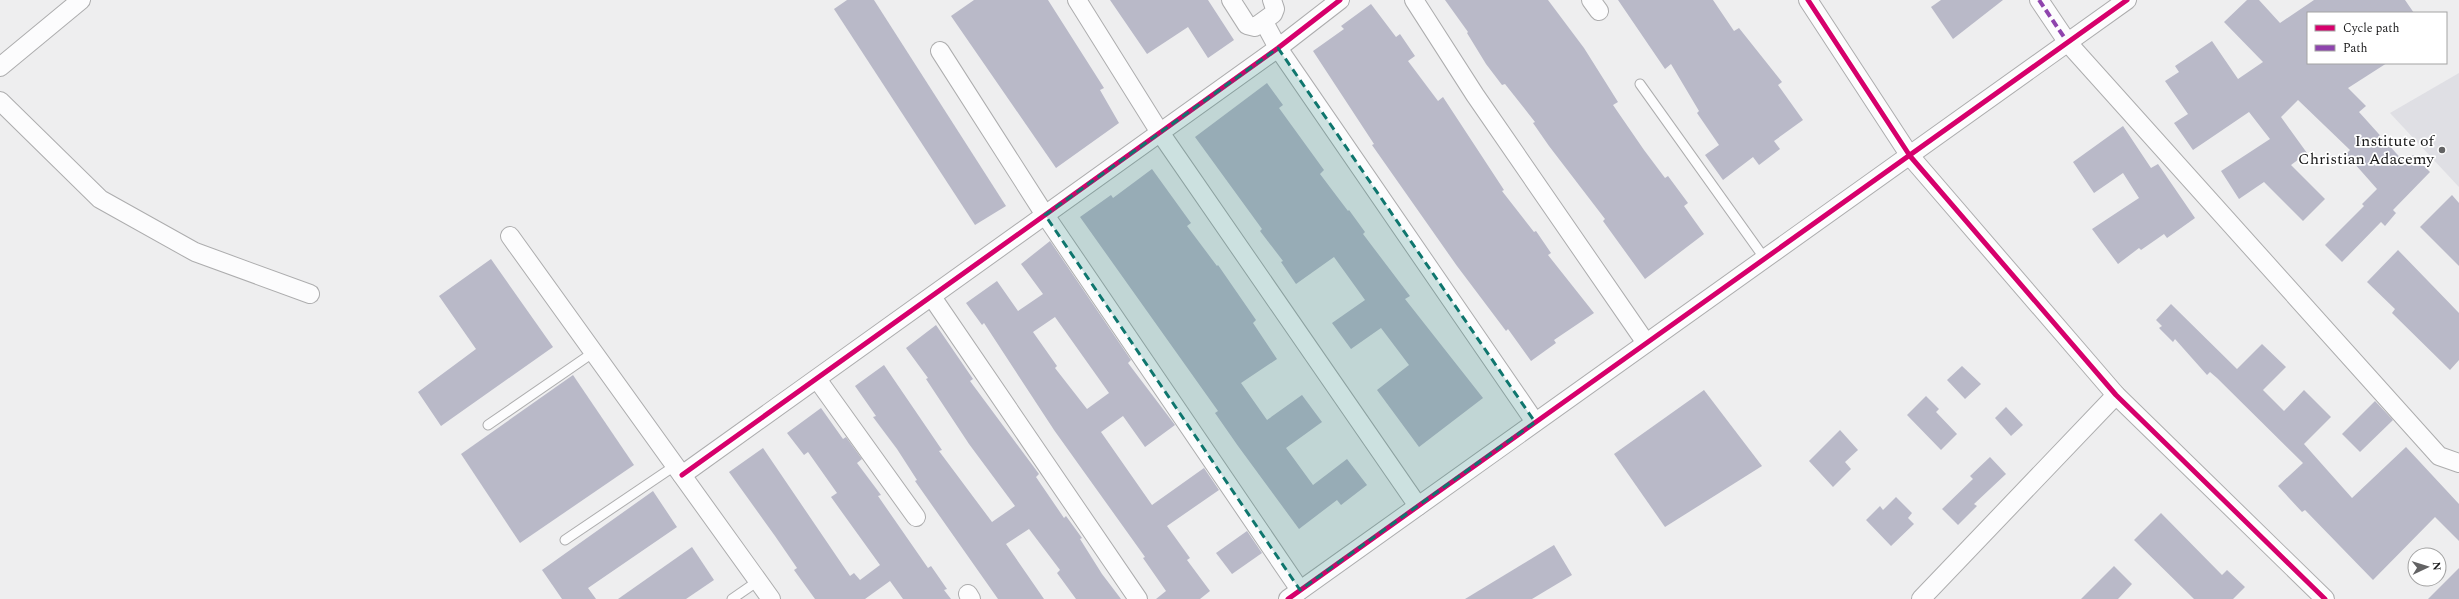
<svg xmlns="http://www.w3.org/2000/svg" width="2459" height="599" font-family="Spectral,serif">
	<rect width="100%" height="100%" fill="#eeeeef"/>
	<path fill="#dfdfe4" d="M2459,73V187L2390,113Z"/>
	<g fill="#b9b9c8" fill-rule="evenodd">
		<path d="M847,0H874L1006,206L975,225L834,9Z"/>
		<path d="M974,0H1048L1104,88L1100,90L1119,123L1056,168L951,16Z"/>
		<path d="M1110,0H1208L1234,40L1208,58L1188,27L1147,54Z"/>
		<path d="M1445,0H1548L1584,48L1618,102L1613,105L1644,150L1665,178L1668,176L1688,203L1684,206L1704,234L1645,279L1603,221L1605,219L1549,146L1533,123L1535,122L1505,84L1502,85L1486,64L1467,33L1468,32Z"/>
		<path d="M1618,0H1713L1734,31L1739,28L1782,82L1778,85L1803,120L1774,141L1780,149L1759,165L1753,157L1723,180L1705,155L1719,145L1697,113L1699,111L1671,64L1665,69Z"/>
		<path d="M1941,0H2003L1953,39L1931,7Z"/>
		<path d="M2247,0H2259L2280,23L2314,0H2405L2414,13H2308V63H2387L2348,88L2366,106L2359,112L2405,163L2413,155L2430,172L2393,210L2396,213L2385,226L2381,222L2342,262L2325,245L2364,206L2362,204L2377,189L2346,154L2350,150L2298,100L2281,117L2307,153L2291,165L2325,199L2303,221L2264,182L2239,199L2221,171L2270,139L2249,112L2193,150L2174,123L2188,114L2165,81L2179,72L2175,66L2212,41L2238,79L2263,62L2224,22Z"/>
		<path d="M1371,4L1396,37L1400,34L1415,56L1408,61L1438,101L1443,97L1504,190L1502,191L1534,232L1536,231L1551,253L1548,255L1594,313L1554,340L1556,343L1531,361L1508,329L1506,331L1457,266L1372,145L1374,144L1313,51L1344,29L1341,26Z"/>
		<path d="M1267,83L1283,105L1279,108L1324,170L1320,174L1348,211L1349,210L1365,232L1363,234L1410,296L1405,299L1483,398L1419,447L1377,390L1409,365L1381,328L1351,349L1332,323L1365,300L1334,257L1296,284L1281,262L1283,261L1260,231L1262,229L1195,137Z"/>
		<path d="M2123,126L2151,168L2158,164L2195,218L2167,238L2164,234L2141,250L2139,248L2118,264L2092,229L2139,198L2123,173L2094,193L2073,162Z"/>
		<path d="M1152,169L1191,223L1187,226L1217,266L1218,265L1256,320L1253,323L1277,359L1241,383L1267,420L1302,395L1322,422L1286,448L1313,485L1347,459L1367,485L1341,505L1337,500L1299,529L1238,446L1215,413L1218,411L1080,217L1111,195L1113,198Z"/>
		<path d="M2452,195L2459,203V266L2420,227Z"/>
		<path d="M1050,241L1131,360L1128,363L1175,425L1145,447L1123,416L1101,432L1152,505L1204,468L1219,490L1167,526L1190,558L1187,560L1210,591L1200,599H1156L1166,591L1143,558L1145,557L1054,430L984,323L982,325L966,303L997,281L1018,311L1043,294L1021,264ZM1055,317L1109,393L1087,409L1055,368L1057,366L1033,332Z"/>
		<path d="M2398,250L2459,313V360L2450,370L2392,313L2395,309L2367,282Z"/>
		<path d="M491,259L553,347L441,426L418,392L476,349L439,296Z"/>
		<path d="M2171,304L2237,369L2262,344L2286,367L2263,390L2284,411L2304,390L2331,417L2304,444L2352,498L2406,447L2459,504V541L2435,517L2373,580L2305,510L2302,512L2278,486L2303,463L2217,378L2210,372L2207,375L2175,339L2173,342L2159,328L2162,326L2156,320Z"/>
		<path d="M936,325L973,379L970,381L1039,474L1036,477L1064,518L1066,516L1082,538L1080,539L1102,574L1121,599H1076L1057,573L1060,570L1029,529L1006,544L1044,599H998L915,481L917,480L897,449L873,417L876,416L855,386L884,365L942,450L939,451L992,522L1015,506L969,444L926,379L928,378L906,348Z"/>
		<path d="M1962,366L1981,384L1965,399L1947,380Z"/>
		<path d="M573,375L634,465L520,543L461,454Z"/>
		<path d="M1704,390L1762,466L1665,527L1614,454Z"/>
		<path d="M1926,396L1939,409L1936,412L1957,434L1941,450L1907,415Z"/>
		<path d="M2375,401L2393,420L2360,452L2342,434Z"/>
		<path d="M2006,407L2023,425L2011,436L1995,418Z"/>
		<path d="M821,408L843,439L846,437L862,459L857,463L881,495L878,496L928,568L931,566L947,589L944,590L951,599H903L890,581L865,599H815L794,570L797,568L775,536L729,472L763,448L850,576L854,573L860,580L880,565L831,497L837,493L808,452L804,455L787,433Z"/>
		<path d="M1840,430L1858,450L1845,462L1851,469L1833,487L1809,461Z"/>
		<path d="M1990,457L2006,474L1974,504L1977,506L1958,525L1942,509L1973,479L1970,476Z"/>
		<path d="M653,491L677,527L588,588L596,599H562L542,570Z"/>
		<path d="M1896,497L1912,513L1908,518L1914,524L1891,546L1866,520L1880,506L1883,510Z"/>
		<path d="M2161,513L2222,575L2227,570L2245,587L2233,599H2194L2134,540Z"/>
		<path d="M1247,531L1262,553L1232,574L1216,553Z"/>
		<path d="M1554,545L1572,575L1532,599H1465Z"/>
		<path d="M692,547L714,580L686,599H618Z"/>
		<path d="M2114,566L2132,584L2118,599H2081Z"/>
		<path d="M2459,568V599H2428Z"/>
	</g>
	<g fill="none" stroke-linecap="round" stroke-linejoin="round">
		<g stroke="#adadae" stroke-width="11">
			<g id="lane">
				<path d="M1640,84L1765,259"/>
				<path d="M488,425L594,352"/>
				<path d="M565,540L676,465"/>
				<path d="M732,599L758,581"/>
			</g>
		</g>
		<g stroke="#adadae" stroke-width="20">
			<g id="street">
				<path d="M1077,0L1159,131L1418,506"/>
				<path d="M1231,0L1247,25L1255,27L1273,14L1275,9L1272,0"/>
				<path d="M1414,0L1475,95L1646,343"/>
				<path d="M1591,0L1599,11"/>
				<path d="M1808,0L1910,156L2116,395L2325,599"/>
				<path d="M2039,0L2068,43L2439,456L2459,463"/>
				<path d="M1264,22L1278,48L1535,422"/>
				<path d="M940,51L1045,215L1300,590"/>
				<path d="M0,67L81,0"/>
				<path d="M0,101L100,199L195,252L310,294"/>
				<path d="M510,236L771,599"/>
				<path d="M932,297L1138,599"/>
				<path d="M817,379L916,517"/>
				<path d="M682,475L1278,48L1340,0"/>
				<path d="M968,594L971,599"/>
				<path d="M1288,599L2127,0"/>
				<path d="M1921,599L2116,395"/>
			</g>
		</g>
		<use href="#lane" stroke="#fcfcfd" stroke-width="9"/>
		<use href="#street" stroke="#fcfcfd" stroke-width="18"/>
		<path stroke="#8e44ad" stroke-width="4" stroke-dasharray="8 4" stroke-linecap="butt" d="M2039,0L2068,43"/>
		<g stroke="#fff" stroke-width="8">
			<g id="cycleway">
				<path d="M1808,0L1910,156L2116,395L2325,599"/>
				<path d="M682,475L1278,48L1340,0"/>
				<path d="M1288,599L2127,0"/>
			</g>
		</g>
		<use href="#cycleway" stroke="#d6006c" stroke-width="5"/>
	</g>
	<path fill="#0f766e" fill-opacity="0.2" stroke="#0f766e" stroke-width="3" stroke-dasharray="8 5" stroke-linejoin="round" d="M1278,48L1535,422L1300,590L1045,215Z"/>
	<circle fill="#636364" stroke="#fff" stroke-width="1.5" cx="2442" cy="150" r="4"/>
	<g text-anchor="middle" dominant-baseline="central" stroke-width="3.5" stroke-linejoin="round" paint-order="stroke">
		<g font-size="16" fill="#181819" stroke="#fff" text-anchor="end">
			<text x="2434" y="141">Institute of<tspan x="2434" dy="18">Christian Adacemy</tspan></text>
		</g>
	</g>
	<rect x="2307" y="12" width="140" height="52" fill="#ffffff" stroke="#a3a3a3"/>
	<rect x="2315" y="25" width="20" height="6" fill="#d6006c" stroke="#a3a3a3"/>
	<text x="2343" y="32" font-size="12" fill="#181819">Cycle path</text>
	<rect x="2315" y="45" width="20" height="6" fill="#8e44ad" stroke="#a3a3a3"/>
	<text x="2343" y="52" font-size="12" fill="#181819">Path</text>
	<g transform="translate(2427 567) rotate(86)"><circle r="19" fill="#ffffff" stroke="#a3a3a3"/>
	<path d="M0-3L7 15L0 10L-7 15Z" fill="#636364"/>
	<text y="-6" font-size="11" font-weight="bold" text-anchor="middle" fill="#181819">N</text>
	</g>
</svg>
